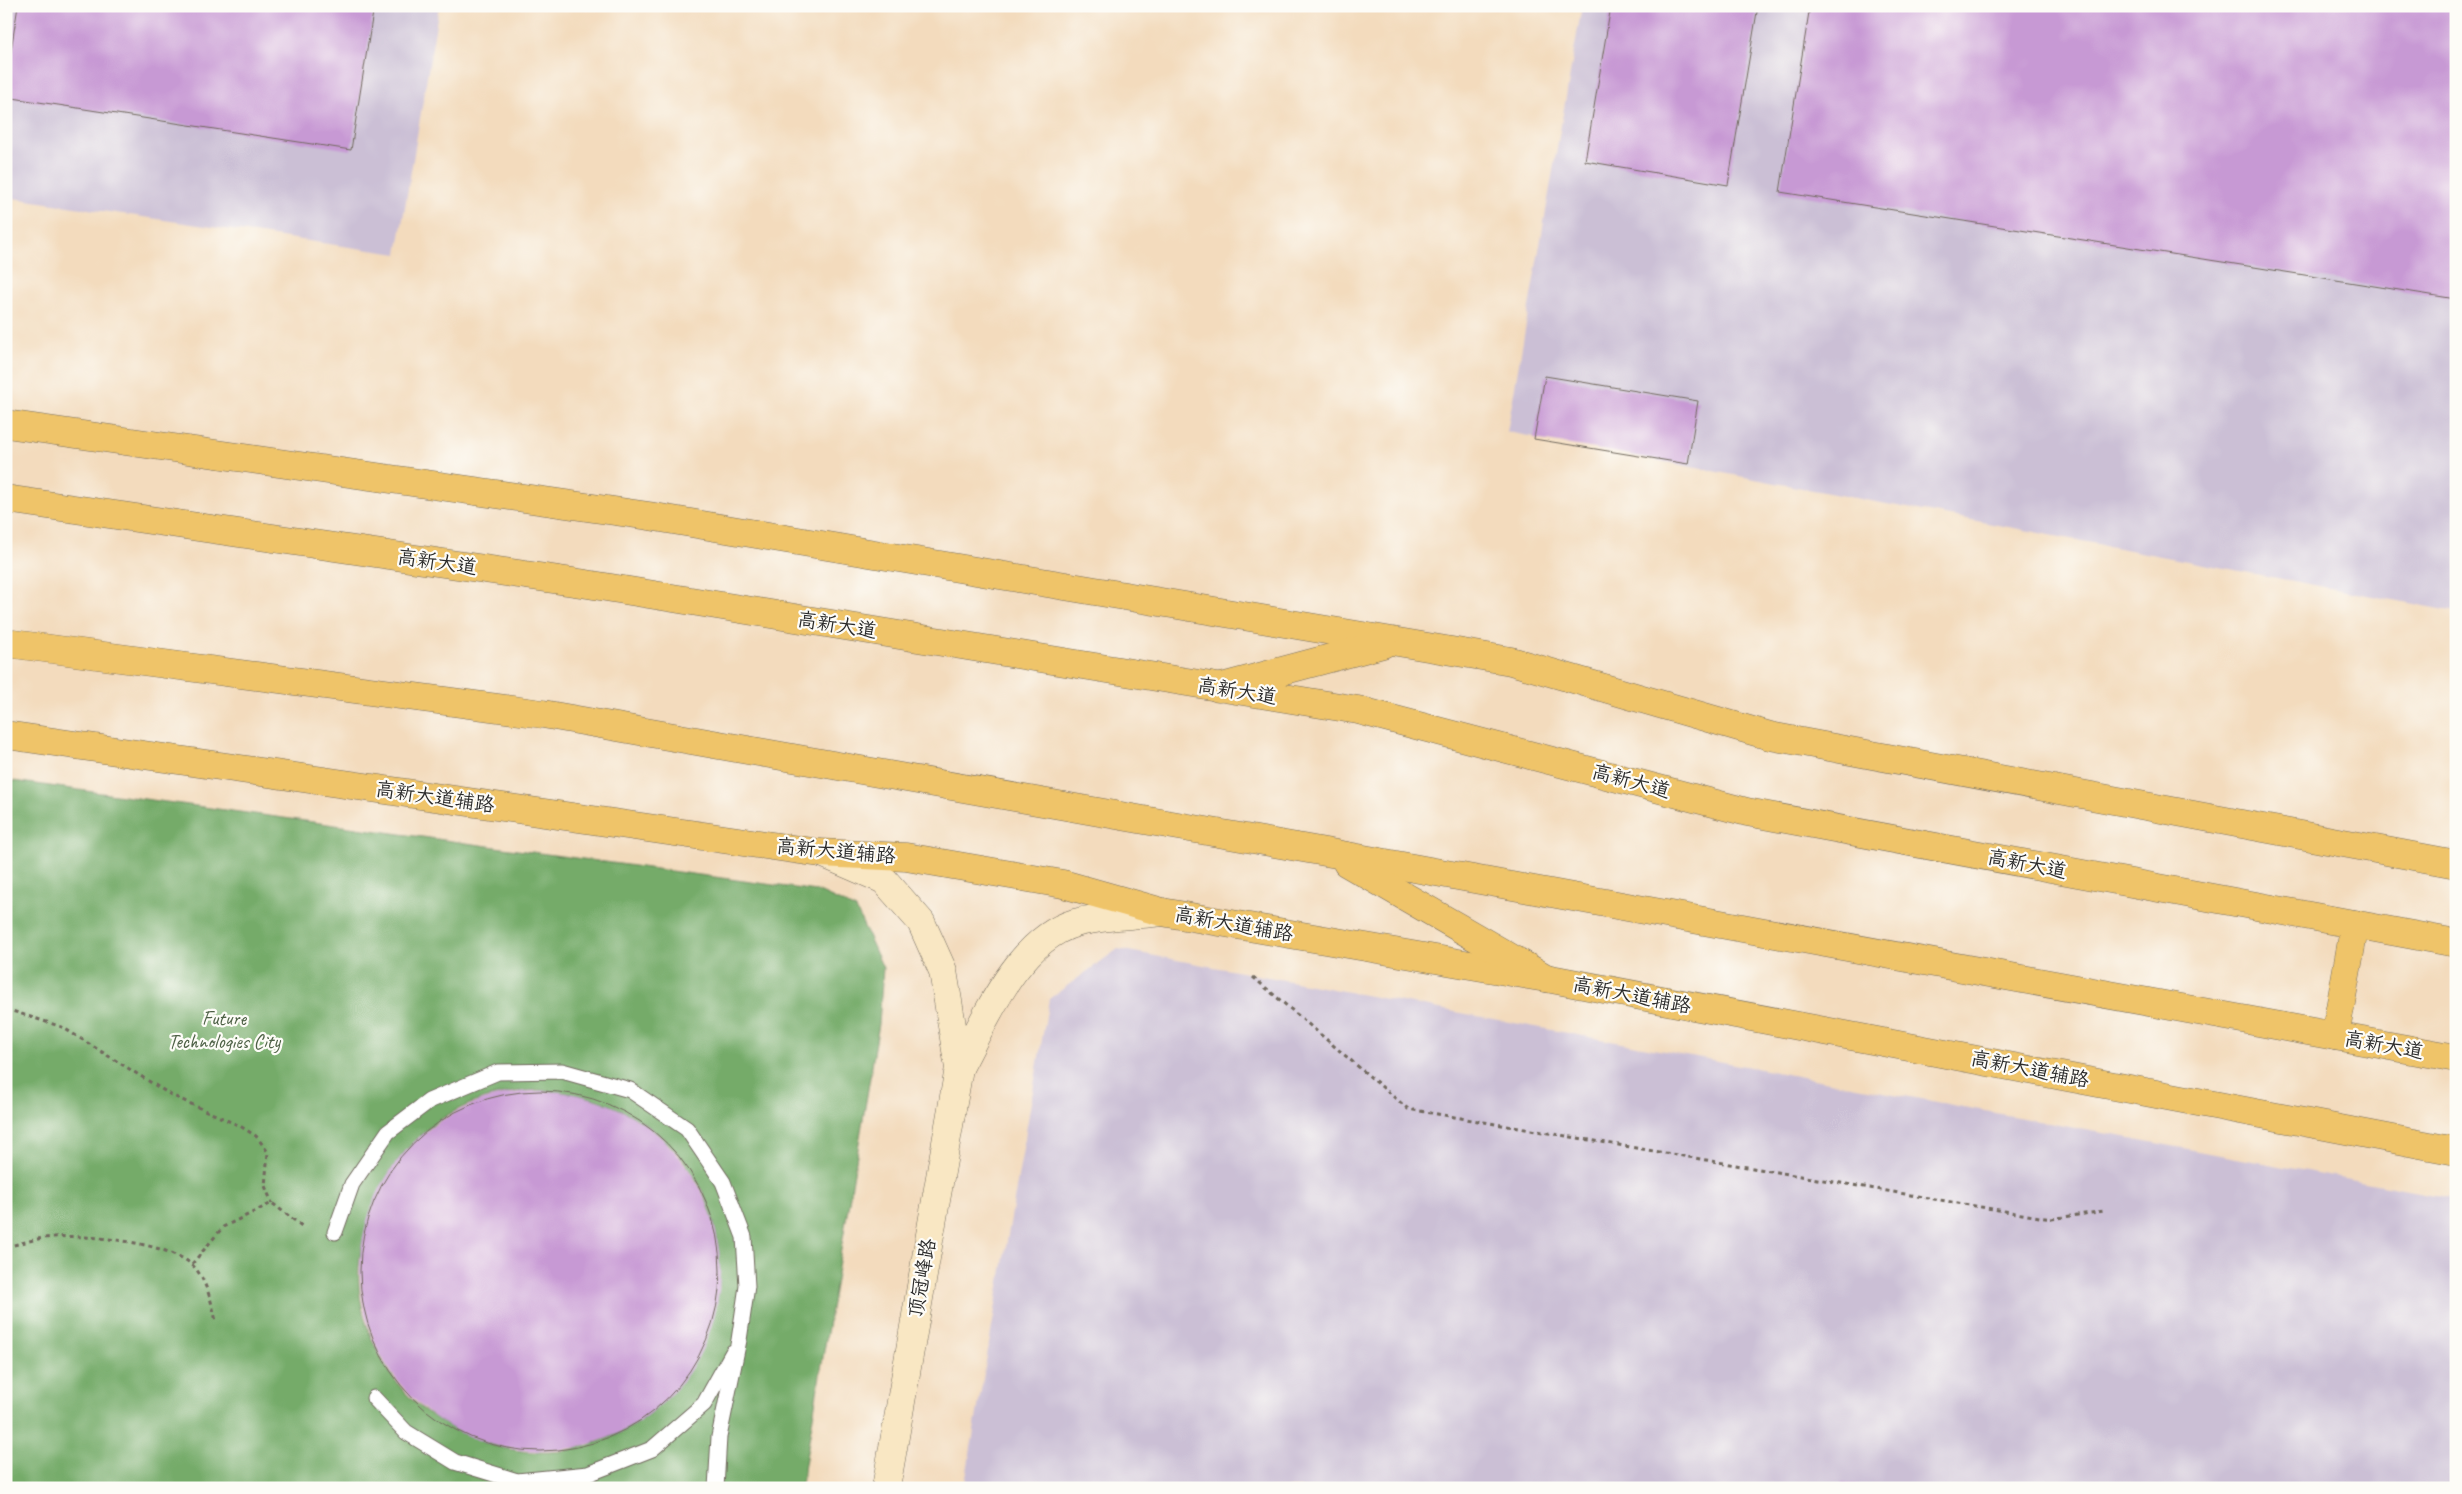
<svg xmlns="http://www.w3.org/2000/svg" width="2462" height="1494" font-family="Caveat,'LXGW WenKai TC',sans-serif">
	<rect width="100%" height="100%" fill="#fdfcf7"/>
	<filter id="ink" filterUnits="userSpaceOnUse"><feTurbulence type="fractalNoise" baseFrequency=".02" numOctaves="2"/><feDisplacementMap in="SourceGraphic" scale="10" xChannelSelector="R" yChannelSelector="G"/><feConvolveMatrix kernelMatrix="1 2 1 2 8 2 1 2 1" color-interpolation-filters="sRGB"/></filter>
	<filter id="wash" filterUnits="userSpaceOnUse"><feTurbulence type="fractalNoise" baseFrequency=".0096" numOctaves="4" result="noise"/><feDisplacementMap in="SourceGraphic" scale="20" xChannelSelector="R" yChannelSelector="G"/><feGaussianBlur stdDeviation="1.12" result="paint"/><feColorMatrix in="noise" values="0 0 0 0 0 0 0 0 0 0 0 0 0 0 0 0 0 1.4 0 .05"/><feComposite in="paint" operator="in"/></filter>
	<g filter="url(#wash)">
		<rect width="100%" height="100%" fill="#f3dbbd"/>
		<g fill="#cbbfd5">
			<path d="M6,6H439L397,254L6,197Z"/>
			<path d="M1582,6H2456V612L1507,432Z"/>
			<path d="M1118,949L2456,1199V1488H964L1049,999Z"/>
		</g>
		<path fill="#74ab69" stroke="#506b4a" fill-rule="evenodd" d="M6,780L817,891L856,909L883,968L879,1024L801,1488H6ZM538,1090C561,1092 584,1094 605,1103C772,1168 751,1406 578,1448C523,1461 467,1443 423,1409C381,1376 352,1311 360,1257C371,1177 421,1110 504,1094C515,1091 527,1091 538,1090Z"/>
		<g id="blocks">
			<g fill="#c799d4">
				<path d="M18,6H374L351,150L6,97V82Z"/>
				<path d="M1611,6H1758L1728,185L1585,161Z"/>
				<path d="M1810,6H2456V299L1780,192Z"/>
				<path d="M1545,376L1698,401L1688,464L1534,439Z"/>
				<circle cx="540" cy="1271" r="180"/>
				<path d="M1842,1482L1871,1487V1488H1841Z"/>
			</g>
		</g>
	</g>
	<g filter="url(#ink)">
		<use href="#blocks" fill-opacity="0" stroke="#71695e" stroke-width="1"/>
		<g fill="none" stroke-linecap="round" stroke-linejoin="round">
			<g stroke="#71695e" stroke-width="17">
				<g id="lane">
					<path d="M335,1232L352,1184L388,1132L429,1101L498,1072L562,1071L630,1090L687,1129L723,1182L744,1237L747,1286L739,1340L719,1437L716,1488"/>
					<path d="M374,1398L406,1432L455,1462L517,1481L588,1474L652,1449L704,1404L733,1352"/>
				</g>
			</g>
			<g stroke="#71695e" stroke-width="29">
				<g id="secondary">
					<path d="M824,854L884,880L921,922L943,971L959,1068C985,1020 1017,940 1075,923C1100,916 1136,915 1162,912"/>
					<path d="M886,1488L959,1068"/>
				</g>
			</g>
			<g stroke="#71695e" stroke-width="29">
				<g id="primary">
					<path d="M6,424L649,516L1511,661L1770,736L2456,864"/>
					<path d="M1218,688L1383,644"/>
					<path d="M6,735L820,853L906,857L1063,884L1162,912L1546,978L2456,1151"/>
				</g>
			</g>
			<g stroke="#71695e" stroke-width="29">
				<g id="highway">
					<path d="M6,499L587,584L1358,710L1747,812L2456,943"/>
					<path d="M6,643L543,714L1331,853L2456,1058"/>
					<path d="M1347,863L1546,978"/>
					<path d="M2335,1036L2355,924"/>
				</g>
			</g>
			<g stroke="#71695e" stroke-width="3" stroke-dasharray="4 4" stroke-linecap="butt">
				<path d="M1253,977L1408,1109L2051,1219L2104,1211"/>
				<path d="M6,1009L62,1027L171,1095L240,1126L256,1136L268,1152L265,1186L272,1203"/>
				<path d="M6,1247C19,1244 31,1240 44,1238C80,1233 161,1241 190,1263C204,1273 213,1305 216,1322"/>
				<path d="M192,1264L223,1227L272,1203L303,1227"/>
			</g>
			<use href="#lane" stroke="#fff" stroke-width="15"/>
			<use href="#secondary" stroke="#f9e7c3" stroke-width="28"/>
			<use href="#primary" stroke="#efc469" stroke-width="28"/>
			<use href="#highway" stroke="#efc469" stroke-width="28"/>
		</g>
	</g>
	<g text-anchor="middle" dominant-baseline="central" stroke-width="4.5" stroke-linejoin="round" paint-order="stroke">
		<g font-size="20" fill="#2b2b2b" stroke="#fdfcf7">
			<text transform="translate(437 562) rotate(8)">高新大道</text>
			<text transform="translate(837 625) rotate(9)">高新大道</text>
			<text transform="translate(1237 691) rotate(9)">高新大道</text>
			<text transform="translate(1631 781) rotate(15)">高新大道</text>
			<text transform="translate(435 797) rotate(8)">高新大道辅路</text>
			<text transform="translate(836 851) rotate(5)">高新大道辅路</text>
			<text transform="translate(2027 864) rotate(11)">高新大道</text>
			<text transform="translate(1234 924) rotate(10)">高新大道辅路</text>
			<text transform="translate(1632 995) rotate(11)">高新大道辅路</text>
			<text transform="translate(2384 1045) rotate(10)">高新大道</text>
			<text transform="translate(2030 1069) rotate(11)">高新大道辅路</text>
			<text transform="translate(922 1278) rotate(-80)">顶冠峰路</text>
		</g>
		<g font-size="20" fill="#4e6146" stroke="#fdfcf7">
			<text x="224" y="1018">Future<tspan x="224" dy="23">Technologies City</tspan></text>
		</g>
	</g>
	<rect width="2462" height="1494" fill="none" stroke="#fdfcf7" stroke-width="25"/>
</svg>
